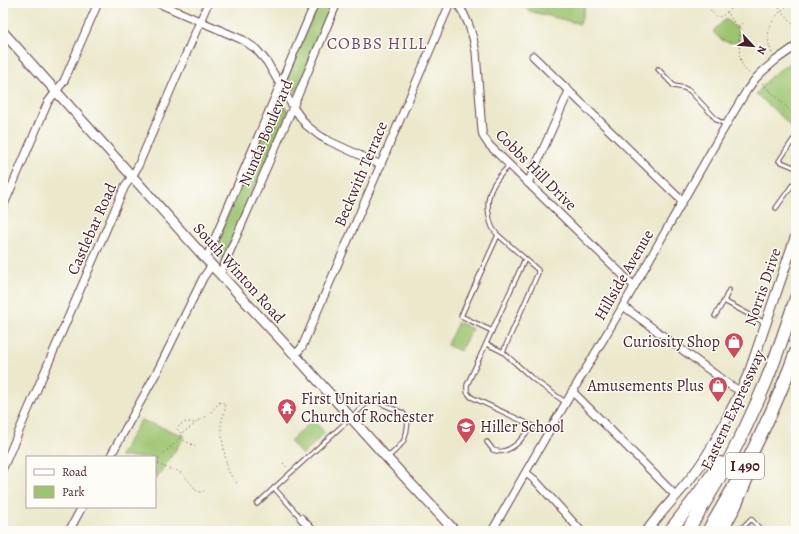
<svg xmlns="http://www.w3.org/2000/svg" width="799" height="534" font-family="Alegreya,serif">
	<rect width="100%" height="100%" fill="#fdfcf7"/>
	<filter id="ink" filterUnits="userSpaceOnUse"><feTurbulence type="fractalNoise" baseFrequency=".025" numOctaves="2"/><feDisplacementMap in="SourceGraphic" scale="8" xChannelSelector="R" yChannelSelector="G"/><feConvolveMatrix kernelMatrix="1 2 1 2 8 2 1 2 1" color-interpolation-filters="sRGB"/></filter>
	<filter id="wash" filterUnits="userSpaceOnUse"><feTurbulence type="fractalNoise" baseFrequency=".012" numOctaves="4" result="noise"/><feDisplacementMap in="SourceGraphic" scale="16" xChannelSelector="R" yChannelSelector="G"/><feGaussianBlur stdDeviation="0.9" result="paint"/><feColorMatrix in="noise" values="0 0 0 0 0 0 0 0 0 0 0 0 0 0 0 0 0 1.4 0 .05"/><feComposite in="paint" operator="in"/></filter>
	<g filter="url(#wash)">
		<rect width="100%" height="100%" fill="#ece8cc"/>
		<g fill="#9dc46f" stroke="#74724d">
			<path d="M319,3H334L296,93L287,77Z"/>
			<path d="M521,3H586L580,24L529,11Z"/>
			<path d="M725,20H728L734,27H736L739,31V43C725,42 724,43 714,33V30Z"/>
			<path d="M796,58V133L781,116L756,94L771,76Z"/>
			<path d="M280,97L288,112L222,261L213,250L278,99Z"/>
			<path d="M458,322L472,329L460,351L447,345Z"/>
			<path d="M141,420L185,436L155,480V457H119Z"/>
			<path d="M313,420L325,433L302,455L290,441Z"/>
		</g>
	</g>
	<g filter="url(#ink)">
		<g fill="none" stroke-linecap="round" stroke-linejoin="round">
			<g stroke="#623d43" stroke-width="5.5">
				<g id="lane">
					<path d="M658,69L674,86L684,88L690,91L717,120L726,125"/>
					<path d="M793,140L779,161L796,168"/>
					<path d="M776,208L793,184L796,185"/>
					<path d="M525,259L467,385V392L471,397L548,433"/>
					<path d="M724,301L729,290"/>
					<path d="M715,316L724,301L765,323"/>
					<path d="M492,331L461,316L498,235"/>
					<path d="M487,344L503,352L533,379L565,402"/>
					<path d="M503,352L538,273V270L498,235C492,230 490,223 489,215C485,194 494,180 510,165"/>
					<path d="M487,442L493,450C496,451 500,452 503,451C515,449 526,435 531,425"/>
					<path d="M257,504L274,488"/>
					<path d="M301,518L274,488L366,404L375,401L403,413L408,419C407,441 403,444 387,458"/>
					<path d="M739,531L751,519L762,531"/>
				</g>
			</g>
			<g stroke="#623d43" stroke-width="9">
				<g id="street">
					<path d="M158,3L243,40L256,49L267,62L293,107L306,125L320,136L329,141L381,165"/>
					<path d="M457,3C468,18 473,34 476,52L482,131L483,136L489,145L634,286"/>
					<path d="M533,56L682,201"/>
					<path d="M528,183L569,91"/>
					<path d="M3,207L48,102L64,81L98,3"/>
					<path d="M206,259L315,3"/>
					<path d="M220,274L293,107L337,3"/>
					<path d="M623,306L731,386L741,391"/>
					<path d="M295,355L302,347L449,6L452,3"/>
					<path d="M572,391L676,496"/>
					<path d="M110,457L159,368L203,278L212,265"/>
					<path d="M3,468L125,186L132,177L138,166L208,3"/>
					<path d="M526,473L535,480L581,531"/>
					<path d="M301,518L313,531"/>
					<path d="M69,531L82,507"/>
					<path d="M492,531L548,433L623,306L726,125L747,90L756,78L763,71L776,60L796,46"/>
				</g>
			</g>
			<g stroke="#623d43" stroke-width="11">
				<g id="secondary">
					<path d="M3,32L206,259L295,355L387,458L455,531"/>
					<path d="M647,531C661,511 679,494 693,475C708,456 719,435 729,414C736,400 744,385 750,370L796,235"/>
				</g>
			</g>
			<g stroke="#623d43" stroke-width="14">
				<g id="highway">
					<path d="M670,531L697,496L720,463"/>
					<path d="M687,531C715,488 739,444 759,398C774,365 785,331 796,298"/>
					<path d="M708,531C743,474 773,414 796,352"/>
					<path d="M721,531L735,506L747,478"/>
				</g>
			</g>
			<g stroke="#623d43" stroke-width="1" stroke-dasharray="1 3" stroke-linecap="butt">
				<path d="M706,3C712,10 715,24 727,12L740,31C740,48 736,63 750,74"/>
				<path d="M732,3V5L744,6L745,7"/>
				<path d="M779,8L796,28"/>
				<path d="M727,12L731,9L732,5"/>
				<path d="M738,27L742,23"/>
				<path d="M772,53C762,32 773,14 792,3"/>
				<path d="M288,82L293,90"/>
				<path d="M762,83L796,116"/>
				<path d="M181,433L177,429C181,422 188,420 195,424"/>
				<path d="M180,439C186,441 191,445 197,446"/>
				<path d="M155,461L172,446L179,439L182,433L194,425L198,420H200L207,416L219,403L222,402L225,404C226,412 222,417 221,425C221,433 226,468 230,474C232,478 235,481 238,484"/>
				<path d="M155,461L160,465L169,469L176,470L184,475L197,491L200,492L204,491"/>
				<path d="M283,463L288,469"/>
			</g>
			<use href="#lane" stroke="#fff" stroke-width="3.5"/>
			<use href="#street" stroke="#fff" stroke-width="7"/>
			<use href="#secondary" stroke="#fff" stroke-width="9"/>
			<use href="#highway" stroke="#fff" stroke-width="12"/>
		</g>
	</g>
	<defs>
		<g id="shop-pin" transform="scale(1)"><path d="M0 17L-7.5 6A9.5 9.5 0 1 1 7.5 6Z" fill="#d1495b" stroke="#fdfcf7"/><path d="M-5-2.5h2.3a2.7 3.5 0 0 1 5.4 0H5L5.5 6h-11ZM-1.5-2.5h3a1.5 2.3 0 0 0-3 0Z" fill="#fff"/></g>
		<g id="temple-pin" transform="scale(1)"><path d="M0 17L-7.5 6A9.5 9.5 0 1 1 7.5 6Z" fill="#d1495b" stroke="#fdfcf7"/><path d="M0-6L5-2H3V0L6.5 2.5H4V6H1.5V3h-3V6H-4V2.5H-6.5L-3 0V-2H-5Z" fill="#fff"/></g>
		<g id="school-pin" transform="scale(1)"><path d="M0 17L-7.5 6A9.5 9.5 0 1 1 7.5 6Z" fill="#d1495b" stroke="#fdfcf7"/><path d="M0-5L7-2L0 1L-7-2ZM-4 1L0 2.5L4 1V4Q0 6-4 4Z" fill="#fff"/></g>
	</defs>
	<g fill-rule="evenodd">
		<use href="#shop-pin" x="734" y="342"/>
		<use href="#shop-pin" x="718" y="386"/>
		<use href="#temple-pin" x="287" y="408"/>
		<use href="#school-pin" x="466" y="427"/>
	</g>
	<g text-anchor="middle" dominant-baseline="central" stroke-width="3" stroke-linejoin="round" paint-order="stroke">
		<rect fill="#fdfcf7" stroke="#806168" stroke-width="1" x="726" y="453" width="38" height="26" rx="3"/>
		<g font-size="15" font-weight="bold" fill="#4a1f2b">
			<text x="745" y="466">I 490</text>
		</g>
		<g font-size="16" fill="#4a1f2b" stroke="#fdfcf7">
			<text transform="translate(266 133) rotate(-67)">Nunda Boulevard</text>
			<text transform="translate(536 170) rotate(45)">Cobbs Hill Drive</text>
			<text transform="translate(361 174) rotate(-67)">Beckwith Terrace</text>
			<text transform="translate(92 229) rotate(-66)">Castlebar Road</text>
			<text transform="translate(239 273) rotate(48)">South Winton Road</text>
			<text transform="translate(624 275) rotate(-60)">Hillside Avenue</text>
			<text transform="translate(763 287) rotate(-71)">Norris Drive</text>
			<text transform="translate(733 410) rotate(-65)">Eastern Expressway</text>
		</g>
		<g font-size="16" fill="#4a1f2b" stroke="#fdfcf7" text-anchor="end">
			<text x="720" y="342">Curiosity Shop</text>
			<text x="704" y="386">Amusements Plus</text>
			<text x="301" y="399" text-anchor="start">First Unitarian<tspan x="301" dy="18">Church of Rochester</tspan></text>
			<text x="480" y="427" text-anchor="start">Hiller School</text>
		</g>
		<g font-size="17" letter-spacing="1" fill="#764965" stroke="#fdfcf7">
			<text x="377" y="43">COBBS HILL</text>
		</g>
	</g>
	<rect width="799" height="534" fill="none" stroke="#fdfcf7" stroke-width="16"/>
	<rect x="26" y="456" width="130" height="52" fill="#fdfcf7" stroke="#b5a4a5"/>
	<rect x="34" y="469" width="20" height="6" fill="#ffffff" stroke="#b5a4a5"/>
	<text x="62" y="476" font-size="12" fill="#4a1f2b">Road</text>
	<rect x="34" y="486" width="20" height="12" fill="#9dc46f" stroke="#b5a4a5"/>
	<text x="62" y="496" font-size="12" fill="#4a1f2b">Park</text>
	<g transform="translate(753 46) rotate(116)" stroke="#fdfcf7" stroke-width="3" paint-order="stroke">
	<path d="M0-3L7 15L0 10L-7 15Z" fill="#4a1f2b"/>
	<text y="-6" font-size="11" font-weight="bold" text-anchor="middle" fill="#4a1f2b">N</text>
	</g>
</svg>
